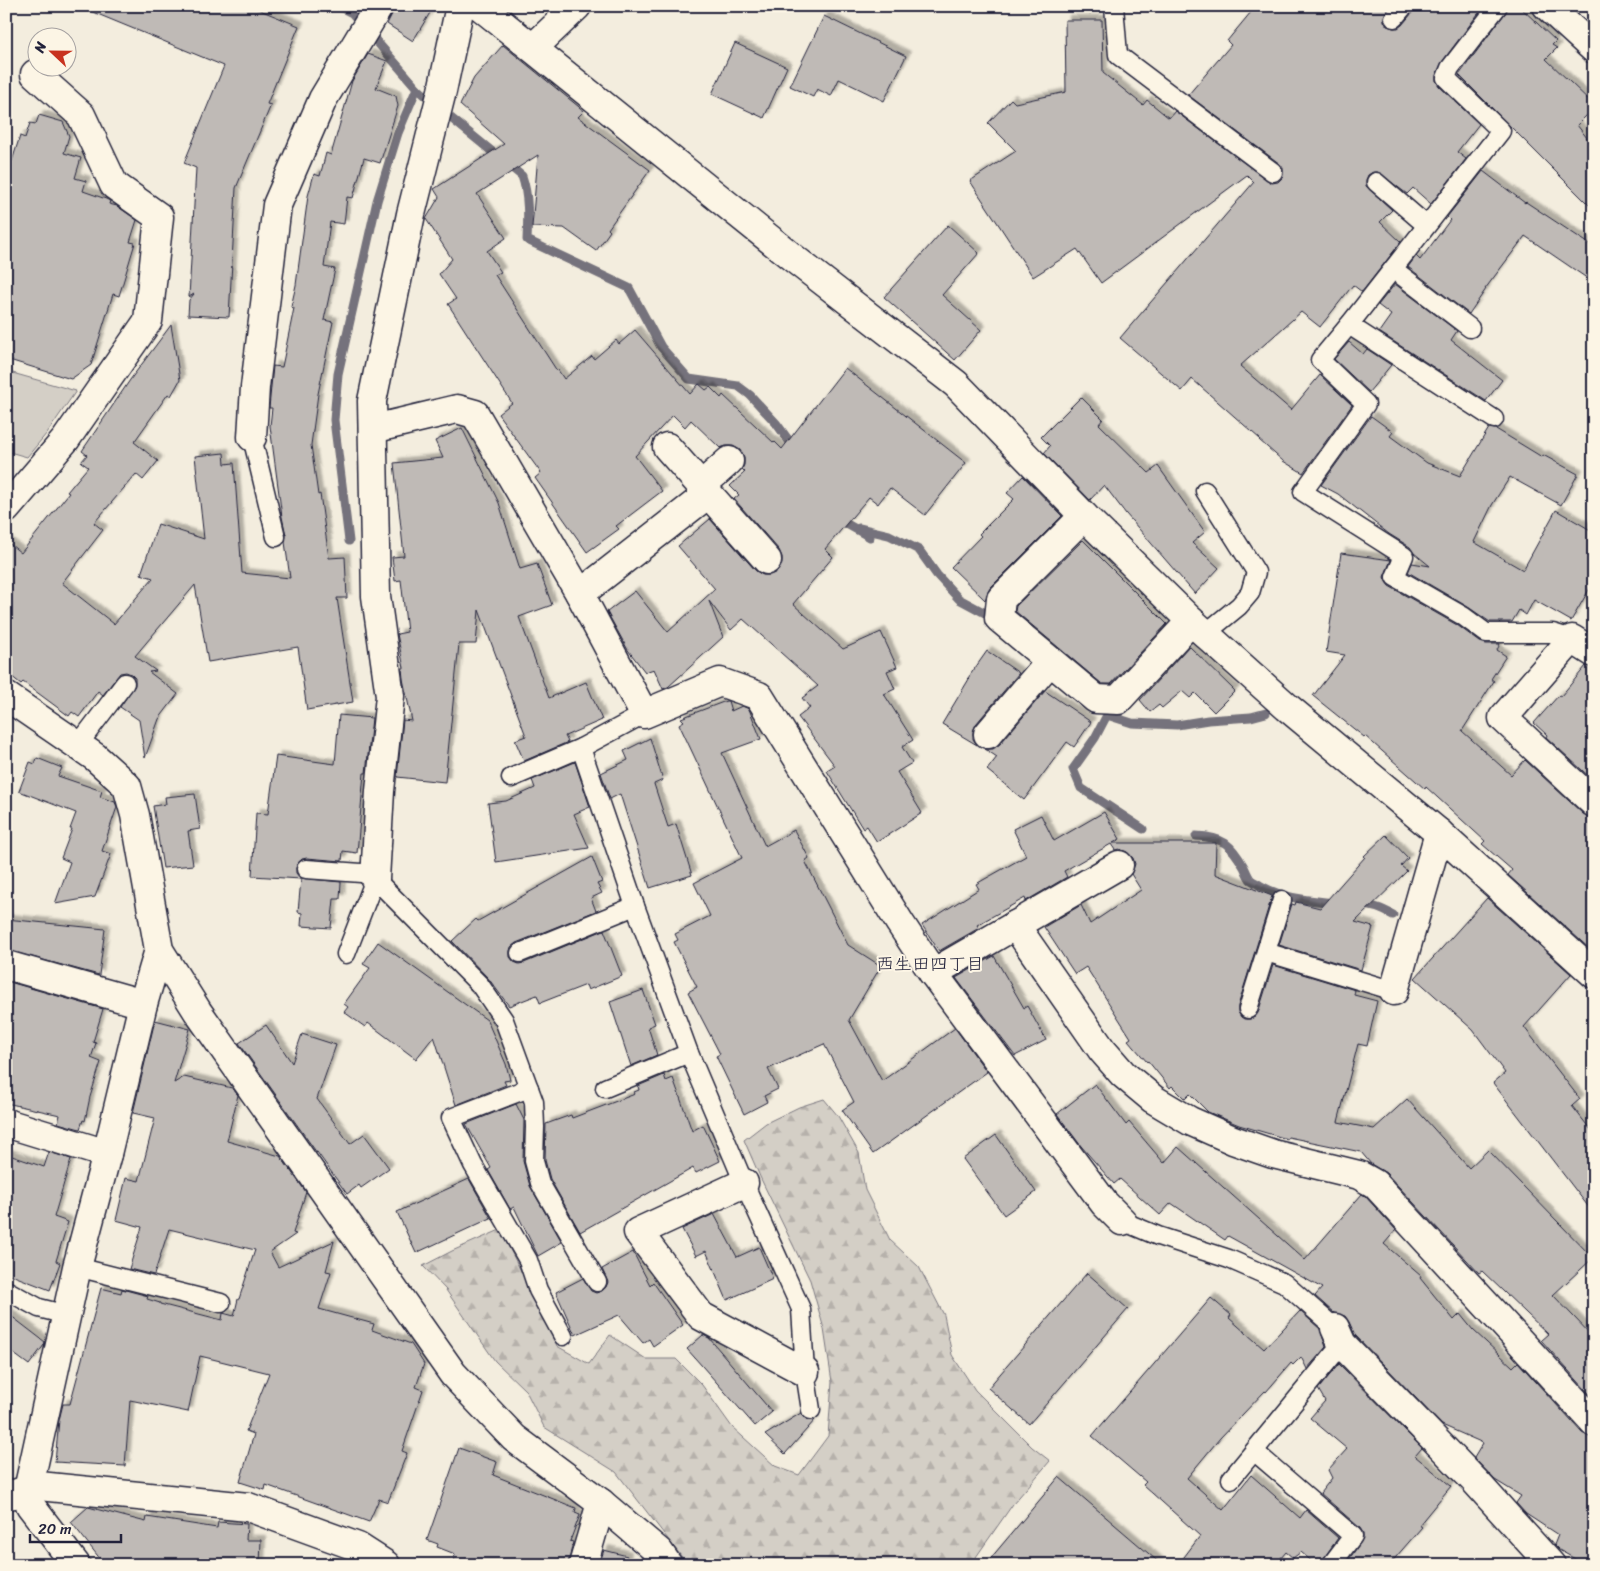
<svg xmlns="http://www.w3.org/2000/svg" width="1600" height="1571" font-family="Sriracha,'Klee One',sans-serif">
	<defs>
		<pattern id="forest-firs" width="22" height="20" patternUnits="userSpaceOnUse" patternTransform="scale(1.25)"><rect width="22" height="20" fill="#d4cfc6"/><path d="M5 1l3.5 6h-7zM16 11l3.5 6h-7z" fill="#b6b1ab"/></pattern>
		<filter id="shadow"><feDropShadow dx="4.5" dy="-4.5" stdDeviation="1" flood-color="#0004"/></filter>
	</defs>
	<rect width="100%" height="100%" fill="#f3edde"/>
	<filter id="ink" filterUnits="userSpaceOnUse"><feTurbulence type="fractalNoise" baseFrequency=".02" numOctaves="2"/><feDisplacementMap in="SourceGraphic" scale="10" xChannelSelector="R" yChannelSelector="G"/><feConvolveMatrix kernelMatrix="1 2 1 2 8 2 1 2 1" color-interpolation-filters="sRGB"/></filter>
	<g filter="url(#ink)">
		<path fill="#d4cfc6" stroke="#7b7880" d="M9,372L76,391L47,433L27,457L6,451V383Z"/>
		<path fill="url(#forest-firs)" stroke="#7b7880" d="M824,1099L838,1116L859,1153L865,1190L890,1240L919,1267L944,1315L952,1355L975,1390L1032,1447L1050,1461L1013,1504L976,1557V1565H688L616,1472L544,1427L526,1391L495,1361L446,1290L423,1266L452,1251L500,1230L545,1318L557,1346L589,1364L610,1335L646,1359H676L702,1385L732,1427L775,1466L799,1475L828,1436L832,1382L824,1329L810,1280L761,1179L744,1140L766,1123L799,1107Z"/>
		<g fill="none" stroke-linecap="round" stroke-linejoin="round">
			<g stroke="#75727b" stroke-width="9">
				<path d="M338,6L352,13L417,88L398,133L377,201L338,374L334,420L349,541"/>
				<path d="M417,88L446,114L522,176C529,196 528,219 527,240L629,288L661,347L689,379L738,386L750,395L776,423L795,449"/>
				<path d="M841,515L845,523L870,537"/>
				<path d="M859,528L889,535L919,550L937,575L959,599L985,613"/>
				<path d="M1143,829L1081,788L1073,769L1095,738L1107,715L1132,723L1177,725L1208,720L1251,717L1266,713"/>
				<path d="M1196,836C1223,837 1231,844 1244,867C1246,871 1248,877 1251,880C1254,882 1258,884 1261,886C1285,899 1309,900 1335,903"/>
				<path d="M1361,905C1373,905 1382,909 1393,915"/>
			</g>
		</g>
		<g fill="#bfbab6" stroke="#22223b" filter="url(#shadow)">
			<path d="M78,6H250L299,26L267,104L271,105L236,188L229,317L188,315L189,300L194,294L189,297L196,168L184,163L224,66Z"/>
			<path d="M395,6H434L413,41L387,24L392,14Z"/>
			<path d="M1256,6H1390L1384,16V21L1387,26L1393,28H1398L1402,25L1412,13L1414,6H1484L1442,62L1436,75V81L1439,86L1479,124L1457,152L1466,159L1431,204L1413,188L1407,194L1378,172H1373L1368,175L1366,180V186L1392,210L1380,222L1401,242L1362,292L1353,285L1320,327L1301,312L1240,366L1291,410L1320,375L1352,405L1303,473L1283,461L1259,440L1260,439L1192,379L1182,391L1120,338L1254,182L1247,175L1101,283L1077,249L1033,277L970,181L1016,151L988,123L1011,99L1015,103L1066,92L1065,20H1102L1103,73L1143,105L1147,100L1169,118L1175,111L1267,180L1272,183L1278,182L1282,178L1283,174V168L1280,164L1188,95L1231,45L1227,41Z"/>
			<path d="M1508,6H1519L1556,41L1552,45L1557,48L1546,59L1594,105V108L1577,125L1594,147V210L1459,75L1506,12Z"/>
			<path d="M824,16L906,56L884,101L839,79L831,96L817,89L813,97L790,86Z"/>
			<path d="M735,43L787,67L764,118L712,94Z"/>
			<path d="M503,45L584,111L578,117L650,170L608,229L610,231L596,251L564,228L532,227L538,155L477,194L506,238L487,251L501,272L495,275L557,371L558,370L564,379L592,356L594,359L616,340L619,344L635,330L690,394L699,384L706,390L710,387L721,398L723,395L774,443L775,442L782,449L845,368L966,463L925,515L890,488L878,504L869,497L825,549L833,557L793,604L843,649L881,632L897,667L887,671L895,689L884,694L913,740L902,747L912,763L897,772L922,813L877,842L867,826L863,829L827,771L835,766L798,717L810,708L802,698L818,686L743,619L731,630L709,601L723,637L668,687L663,689L654,669L645,672L628,650L607,612L635,591L668,632L715,589L678,546L710,519L756,571L763,575H770L778,571L782,564V557L779,550L734,499L739,495L730,486L745,472L742,469L744,465V458L740,450L733,446H726L720,448L691,420L685,427L673,415L635,456L662,491L616,526L619,529L587,552L535,478L541,473L498,414L512,403L448,304L456,299L439,274L452,259L426,219L439,197L434,189L504,144L460,105L474,78Z"/>
			<path d="M368,54L387,61L376,88L396,96L398,106L380,163L364,158L353,198L347,197L344,224L330,222L324,267L335,269L324,320L333,322L318,394L311,445L318,495L320,494L329,558L345,557L347,598H337L353,702L307,710L298,647L208,662L195,585L135,656L156,671L149,672L178,694L159,719L145,758L139,720L120,707L135,685V678L131,674L126,672L120,673L103,695L98,691L79,717L72,712L69,716L23,682L21,684L6,672V541L21,553L69,493L67,492L88,467L81,462L87,455L82,451L130,380L171,325L180,380L171,396L168,394L134,442L158,461L143,480L136,474L94,523L103,530L62,583L114,624L153,578L141,574L158,524L204,539L195,456L224,453L225,464L234,463L242,573L290,578L285,542L286,535L282,517L270,426L272,408H269L273,366L282,367L294,308L291,307L296,285L308,196L314,174L320,176L326,153L331,155L352,81Z"/>
			<path d="M39,115L63,122L69,136L64,153L81,158L75,178L86,181L83,191L106,199L110,201L109,204L117,206L137,220L130,242L135,243L119,296L113,294L91,365L71,379L6,359V163L11,164L20,136L25,138L30,123L36,124Z"/>
			<path d="M1483,171L1525,203L1526,202L1594,247V283L1525,236L1485,289H1486L1469,314L1408,267L1416,256L1420,260L1450,220L1447,217Z"/>
			<path d="M948,225L979,253L942,295L981,330L955,360L884,297Z"/>
			<path d="M1395,284L1457,331L1451,340L1502,380L1486,401L1379,332L1391,315L1378,305Z"/>
			<path d="M1349,342L1363,354L1367,349L1391,365L1369,392L1334,359Z"/>
			<path d="M1081,397L1103,419L1099,424L1149,473L1158,466L1205,532L1192,543L1219,568L1195,594L1126,514L1104,485L1090,500L1044,453L1050,446L1041,437Z"/>
			<path d="M1371,416L1393,432L1390,436L1427,463L1460,476L1489,428L1496,429L1542,457L1543,455L1578,474L1561,505L1510,477L1492,505L1474,542L1523,570L1556,510L1594,532V581L1571,621L1534,600L1526,615L1519,610L1512,622H1490L1468,607L1408,572L1412,563L1430,566L1414,553L1410,547L1389,534L1338,494L1321,485Z"/>
			<path d="M462,428L499,503L520,569L537,564L552,605L519,617L549,698L586,682L602,720L565,736L568,742L524,761L515,740L526,736L479,610L476,644H459L445,782L397,777L403,720L412,721L403,679L402,668H404L397,634L407,632L401,580L395,581L392,557L404,556L394,463L443,458L435,441Z"/>
			<path d="M1023,476L1062,516L990,588L985,600L951,567L981,536L979,534L1014,499L1007,493Z"/>
			<path d="M1083,540L1167,624L1111,684H1102L1015,611L1016,606Z"/>
			<path d="M1341,553L1391,560L1384,577L1386,582L1389,586L1457,625L1480,642L1486,644H1500L1497,650L1506,656L1491,679L1494,681L1462,731L1511,775L1525,760L1583,814L1590,818H1594V950L1592,951L1508,875L1512,870L1482,844L1485,841L1426,787L1425,789L1365,736L1364,737L1313,696L1345,655L1326,652Z"/>
			<path d="M1189,646L1235,691L1214,712L1195,693L1190,698L1182,691L1162,708L1159,705L1150,712L1140,700Z"/>
			<path d="M987,651L1019,673L976,724L973,732V739L977,745L942,724L969,679L968,678Z"/>
			<path d="M1586,666L1594,669V781L1546,737L1547,735L1534,723L1559,695L1561,696Z"/>
			<path d="M1045,691L1091,722L1074,747L1067,742L1024,800L987,770L997,757L985,749H993L1000,744Z"/>
			<path d="M726,701H728L731,711L742,706L749,709L761,739L722,753L765,846L794,830L809,858L805,861L848,945L881,966L849,1020L882,1081L955,1028L987,1072L873,1154L842,1110L854,1102L824,1044L768,1069L778,1089L764,1096L767,1102L744,1114L716,1056L720,1054L688,992L697,987L674,942L678,940L675,934L710,916L694,883L742,858L679,724L684,721L681,718Z"/>
			<path d="M339,715L372,718L366,773H364L357,853L343,851L342,861L307,858L302,859L298,863L296,868V873L300,878L341,882L340,899H334L331,928L301,926L302,913L298,912L301,879L252,876L256,813L268,814L276,756L335,764Z"/>
			<path d="M650,738L663,780L654,784L668,827L676,824L692,875L650,888L620,794L610,799L601,773L628,760L624,751Z"/>
			<path d="M37,758L62,768L58,776L102,791L100,797L115,802L117,807L102,851L111,854L95,897L55,904L70,862L61,858L72,829H70L76,813L19,791L30,762L35,764Z"/>
			<path d="M575,762L590,807L574,814L589,848L496,862L488,803L506,801L535,788L532,780Z"/>
			<path d="M195,794L200,829L188,831L193,865L163,868L153,806L166,804L165,797Z"/>
			<path d="M1104,812L1120,839L1113,843H1216L1215,874L1272,896L1238,1006V1012L1241,1017L1244,1019H1250L1255,1017L1258,1013L1273,965L1355,990L1354,995L1377,1001L1367,1046L1358,1044L1338,1122L1374,1129L1407,1099L1469,1168L1488,1150L1593,1258L1553,1295L1594,1338V1399L1541,1340L1548,1334L1482,1271L1479,1273L1386,1173L1371,1164L1361,1152L1288,1137L1287,1139L1239,1125L1208,1112L1190,1094L1185,1099L1172,1086L1170,1088L1148,1061L1147,1062L1128,1040L1131,1038L1086,967L1075,974L1044,927L1081,905L1090,924L1141,890L1131,874L1135,864L1133,858L1127,852L1119,849L1115,850L1111,844L1064,871L1067,877L1026,901L1025,898L977,925L979,928L939,951L922,925L979,889L976,884L1026,856L1013,829L1041,815L1054,841Z"/>
			<path d="M1386,835L1408,858L1401,866L1407,871L1355,922L1373,927L1361,970L1279,945L1292,904L1295,905L1296,902L1320,908L1365,857L1364,856Z"/>
			<path d="M592,857L602,882L597,884L602,893L591,898L596,911L516,943L511,947L510,951V957L514,962L519,964L524,963L604,930L622,976L588,990L586,985L540,1003L537,995L509,1006L488,978L452,941L476,919L478,921Z"/>
			<path d="M1487,898L1571,974L1524,1027L1580,1099L1572,1106L1594,1134V1214L1493,1083L1505,1073L1473,1030L1415,978Z"/>
			<path d="M6,919L105,929L99,975L6,950Z"/>
			<path d="M378,942L487,1020L506,1064L510,1080L504,1081L506,1085L456,1105L434,1036L416,1059L368,1023L365,1027L344,1012L348,1007L344,1004L370,968L363,964Z"/>
			<path d="M994,956L1024,1008L1027,1006L1046,1040L1015,1056L956,978Z"/>
			<path d="M6,981L103,1009L93,1042L96,1043L91,1058L101,1062L90,1097L85,1121L83,1120L80,1129L58,1123L60,1115L6,1103Z"/>
			<path d="M643,990L655,1024L648,1027L657,1055L631,1066L610,1002Z"/>
			<path d="M155,1020L190,1029L174,1083L184,1077L232,1088L238,1095L227,1141L280,1156L306,1192L293,1233L296,1234L270,1252L278,1267L334,1241L326,1271L331,1272L319,1309L374,1324L372,1330L411,1344L424,1364L416,1387L423,1390L402,1451L407,1453L388,1502L379,1499L369,1522L266,1485L265,1490L240,1482L254,1434L246,1431L269,1373L200,1356L188,1412L130,1400L125,1466L55,1462L59,1420L63,1404H70L101,1288L121,1293L122,1289L148,1296L147,1299L160,1303V1304L222,1320L223,1313L234,1316L238,1299H239L255,1250L169,1229L154,1275L129,1269L142,1227L116,1220L126,1178L139,1181L155,1118L133,1113Z"/>
			<path d="M266,1025L292,1063L302,1034L336,1045L317,1099L350,1144L364,1134L389,1168L361,1188L359,1185L347,1194L317,1152V1153L239,1043Z"/>
			<path d="M664,1075L666,1081L673,1078L692,1131L703,1125L720,1161L696,1173L693,1168L580,1232L550,1179L545,1160L546,1124L571,1115L572,1118L635,1094L634,1092L639,1090L638,1086Z"/>
			<path d="M1095,1084L1126,1125L1129,1122L1164,1163L1178,1147L1305,1260L1362,1194L1365,1196L1396,1230L1384,1244L1421,1276L1420,1278L1454,1320L1460,1314L1473,1330L1513,1367L1518,1362L1582,1433L1589,1437H1594V1565H1586L1559,1550L1554,1545L1558,1535L1526,1514L1516,1503L1521,1496L1495,1480L1474,1458L1483,1443L1442,1425L1355,1335L1349,1322L1345,1316L1334,1313L1315,1296L1322,1288L1228,1236L1225,1240L1171,1203L1160,1215L1120,1179L1114,1184L1081,1146L1057,1114Z"/>
			<path d="M516,1104L524,1120L523,1161L530,1186L562,1242L538,1256L514,1207L510,1209L488,1170L491,1168L466,1124Z"/>
			<path d="M996,1135L1036,1192L1004,1215L963,1159Z"/>
			<path d="M49,1152L71,1159L54,1217L68,1222L56,1261L60,1263L50,1290L6,1273V1154L44,1167Z"/>
			<path d="M469,1179L491,1218L416,1253L397,1212Z"/>
			<path d="M714,1214L737,1257L759,1247L773,1279L727,1300L706,1251L696,1256L682,1229Z"/>
			<path d="M633,1252L650,1285L653,1282L683,1325L653,1346L649,1339L643,1343L619,1315L575,1335L556,1292L583,1278L591,1291L596,1293L602,1291L606,1287L608,1282L602,1269Z"/>
			<path d="M1087,1273L1128,1309L1029,1424L988,1388Z"/>
			<path d="M1211,1298L1231,1315L1229,1318L1264,1349L1300,1311L1320,1329L1326,1347L1307,1369L1301,1357L1293,1365L1291,1363L1266,1392L1265,1391L1220,1438L1187,1478L1223,1510L1251,1475L1300,1518L1306,1510L1338,1538L1323,1559L1321,1565H1316L1301,1552L1293,1558L1286,1552L1275,1565H1178L1200,1536L1143,1485L1146,1482L1092,1436Z"/>
			<path d="M6,1312L45,1342L44,1345L29,1365L6,1348Z"/>
			<path d="M703,1335L709,1338L772,1412L755,1426L687,1349Z"/>
			<path d="M1339,1364L1422,1448L1415,1456L1451,1486L1419,1525L1422,1527L1389,1565H1345L1361,1542L1363,1538V1533L1360,1528L1320,1493L1332,1478L1328,1470L1347,1449L1310,1418L1325,1401L1318,1389Z"/>
			<path d="M801,1413L807,1420H815L785,1454L765,1435Z"/>
			<path d="M459,1448L497,1462L493,1475L576,1508L575,1513L580,1515L570,1541L573,1542L568,1565H453L455,1554L437,1547L438,1544L427,1540Z"/>
			<path d="M1059,1477L1162,1565H985Z"/>
			<path d="M88,1507L146,1522L147,1517L217,1528L218,1522L247,1524L246,1540H261L260,1564L183,1560L182,1565H105L71,1522Z"/>
			<path d="M604,1550L627,1556L626,1565H599Z"/>
		</g>
		<g fill="none" stroke-linecap="round" stroke-linejoin="round">
			<g stroke="#22223b" stroke-width="21">
				<g id="lane">
					<path d="M1114,6L1118,55L1273,172"/>
					<path d="M1498,6L1450,68L1446,78L1501,131L1349,325L1320,360L1366,404L1303,492L1404,556L1395,577L1463,616L1486,633H1553L1572,639"/>
					<path d="M1394,18L1404,6"/>
					<path d="M1376,182L1426,225"/>
					<path d="M1393,269L1470,328"/>
					<path d="M1349,325L1494,419"/>
					<path d="M252,437L276,537"/>
					<path d="M1205,491L1256,572L1250,593L1239,606L1206,633"/>
					<path d="M644,714L581,748L635,906L689,1053L744,1183L801,1309L805,1372L811,1410"/>
					<path d="M78,745L125,683"/>
					<path d="M511,778L581,748"/>
					<path d="M306,869L375,874"/>
					<path d="M1266,952L1394,991"/>
					<path d="M520,953L635,906"/>
					<path d="M346,954L375,879L480,985L504,1020L534,1102L535,1127L534,1161L540,1183L597,1282"/>
					<path d="M1248,1009L1282,900"/>
					<path d="M529,1088L451,1118L473,1165L528,1260L538,1290L563,1336"/>
					<path d="M605,1088L689,1053"/>
					<path d="M1122,1221L1158,1236L1229,1259L1284,1283L1335,1328"/>
					<path d="M77,1267L221,1303"/>
					<path d="M6,1290L39,1308L67,1315"/>
					<path d="M1255,1452L1353,1536L1331,1565"/>
					<path d="M1231,1479L1342,1344"/>
				</g>
			</g>
			<g stroke="#22223b" stroke-width="31">
				<g id="street">
					<path d="M1547,6L1594,49"/>
					<path d="M533,48L577,6"/>
					<path d="M373,429L457,409L475,414L580,594L644,714L720,682L759,696L900,923L933,973L1104,1203L1122,1221"/>
					<path d="M252,437L255,387L277,205L323,99L379,6"/>
					<path d="M667,447L767,560"/>
					<path d="M701,486L729,461"/>
					<path d="M6,509L66,439L148,321L159,217L114,185L81,115L35,74"/>
					<path d="M1084,516L1001,599L999,618L1096,699L1118,700L1191,621"/>
					<path d="M580,594L708,494"/>
					<path d="M1594,653L1572,639L1503,718L1594,803"/>
					<path d="M6,696L95,757L127,786L135,815L159,950L198,1012L453,1374L514,1438L601,1503L659,1552L668,1565"/>
					<path d="M988,734L1050,661"/>
					<path d="M375,879L380,791L390,696L376,596L372,401L411,214L442,91L460,6"/>
					<path d="M1015,925L1102,1050L1123,1074L1153,1099L1190,1121L1233,1140L1273,1154L1359,1175L1375,1184L1594,1422"/>
					<path d="M6,965L143,1004"/>
					<path d="M933,973L1119,865"/>
					<path d="M1394,991L1439,833"/>
					<path d="M6,1123L107,1154"/>
					<path d="M744,1183L638,1232L701,1316L805,1372"/>
					<path d="M1335,1328L1342,1344L1475,1481L1551,1565"/>
					<path d="M6,1495L14,1494L39,1486L248,1507L358,1547L386,1565"/>
					<path d="M76,1565L30,1505L28,1490L77,1267L107,1154L143,1004L159,950"/>
					<path d="M583,1565L601,1503"/>
				</g>
			</g>
			<g stroke="#22223b" stroke-width="31">
				<path id="secondary" d="M480,6L797,261L956,384L1084,516L1191,621L1287,707L1439,833L1594,974"/>
			</g>
			<use href="#lane" stroke="#fcf5e5" stroke-width="18"/>
			<use href="#street" stroke="#fcf5e5" stroke-width="28"/>
			<use href="#secondary" stroke="#fcf5e5" stroke-width="28"/>
		</g>
	</g>
	<g text-anchor="middle" dominant-baseline="central" stroke-width="4" stroke-linejoin="round" paint-order="stroke">
		<g font-size="18" fill="#22223b" stroke="#fcf5e5">
			<text x="930" y="964">西生田四丁目</text>
		</g>
	</g>
	<rect width="1600" height="1571" fill="none" stroke="#fcf5e5" stroke-width="25"/>
	<rect x="12" y="12" width="1575" height="1546" fill="none" stroke="#22223b" stroke-width="2" filter="url(#ink)"/>
	<g transform="translate(52 52) rotate(292)"><circle r="24" fill="#fcf5e5" stroke="#a5a1a1"/>
	<path d="M0-4L9 19L0 12L-9 19Z" fill="#c8321e"/>
	<text y="-8" font-size="14" font-weight="bold" text-anchor="middle" fill="#22223b">N</text>
	</g>
	<path d="M30 1534v8h91v-8" fill="none" stroke="#22223b" stroke-width="2.5"/>
	<text x="38" y="1534" font-size="15" fill="#22223b" stroke="#fcf5e5" stroke-width="4" paint-order="stroke">20 m</text>
</svg>
